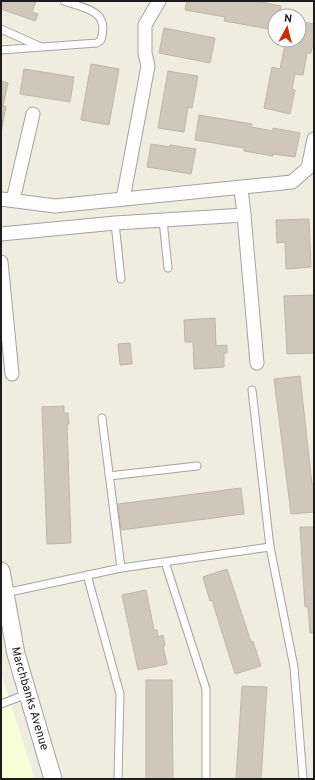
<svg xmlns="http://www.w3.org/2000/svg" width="315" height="780" font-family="Overpass,sans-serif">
	<rect width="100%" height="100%" fill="#eeede0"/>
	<path fill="#f6ffd8" d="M1,673L35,779H1Z"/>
	<g fill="#cfc7b9" stroke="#c1b7a1">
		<path d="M1,1H36L32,12L38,14L35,21L1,9Z"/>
		<path d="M187,1H255L281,6L279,16H275V30L224,21L225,17L185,10Z"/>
		<path d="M299,21L314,24V39L311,53H307L303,75L295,74L292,89L295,90L290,114L264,108L272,67L280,69L286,40H299Z"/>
		<path d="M164,28L215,38L210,63L159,53Z"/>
		<path d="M91,64L119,69L109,125L81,120Z"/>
		<path d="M24,69L74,77L70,102L20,94Z"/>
		<path d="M168,71L198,76L192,108L188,107L184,132L158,128Z"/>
		<path d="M1,81L8,83L3,106H6L1,133Z"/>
		<path d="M199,115L252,124L251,127L273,131V128L300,133L295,157L273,154V156L244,151V148L195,140Z"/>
		<path d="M151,144L170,147V145L196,149L191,174L147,167Z"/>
		<path d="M309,219L311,267L286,269L285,242L277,243L276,220Z"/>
		<path d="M314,295V353L287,354L284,296Z"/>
		<path d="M215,318L216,346L227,345V353H224V367L194,369L193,342H185L184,320Z"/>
		<path d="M130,343L132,364L120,365L118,344Z"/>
		<path d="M300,376L312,484L314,483V512L291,514L274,379Z"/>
		<path d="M64,406V413H68L69,424H67L71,543L47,544L42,407Z"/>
		<path d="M241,488L244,514L121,530L118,504Z"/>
		<path d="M300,527H314V633H310L308,607H305Z"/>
		<path d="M227,569L251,642L253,641L261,666L235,674L212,600L210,601L203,577Z"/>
		<path d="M146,590L154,630H157L158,637L163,635L165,646H163L167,664L138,670L122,595Z"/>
		<path d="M146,680H172L173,779H146Z"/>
		<path d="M242,686L267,687L261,779H236Z"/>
	</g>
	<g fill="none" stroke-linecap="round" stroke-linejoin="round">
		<g stroke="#a3a3a3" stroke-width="9">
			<g id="service">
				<path d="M1,29L39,46"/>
				<path d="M1,50L97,43L101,40C110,10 86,9 64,1"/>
				<path d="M163,220L168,268"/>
				<path d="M115,223L121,279"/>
				<path d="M252,390L270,547L294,667L303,779"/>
				<path d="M109,476L197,466"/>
				<path d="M165,562L206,689V779"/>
				<path d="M121,568L270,547"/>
				<path d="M87,575L120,694L118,779"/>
				<path d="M5,593L121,568L102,418"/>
				<path d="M1,704L27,694"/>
			</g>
		</g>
		<g stroke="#a3a3a3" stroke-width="15">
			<g id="minor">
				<path d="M1,199L55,206L292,182L308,168L314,139"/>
				<path d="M123,199L148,66L145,53V25L159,1"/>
				<path d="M13,200L33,114"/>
				<path d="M244,215L257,363"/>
				<path d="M1,234L115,223L244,215L241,188"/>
				<path d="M1,262L12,374"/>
			</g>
		</g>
		<g stroke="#a3a3a3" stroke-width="19">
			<g id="tertiary">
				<path id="s1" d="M1,571L16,654L53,779"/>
			</g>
		</g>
		<use href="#service" stroke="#fff" stroke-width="7"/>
		<use href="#minor" stroke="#fff" stroke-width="13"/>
		<use href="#tertiary" stroke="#fff" stroke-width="17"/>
	</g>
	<g text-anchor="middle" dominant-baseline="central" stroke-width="4" stroke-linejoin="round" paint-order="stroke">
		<g font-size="12" fill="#1c1c1c" stroke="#fff">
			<text stroke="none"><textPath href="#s1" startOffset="131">Marchbanks Avenue</textPath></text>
		</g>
	</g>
	<rect width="315" height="780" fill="none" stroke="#1c1c1c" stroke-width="4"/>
	<g transform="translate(287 28) rotate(7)"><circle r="19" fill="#ffffff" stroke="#a4a4a4"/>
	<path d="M0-3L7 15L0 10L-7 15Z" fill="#c72d00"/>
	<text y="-6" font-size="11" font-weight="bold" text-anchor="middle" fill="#1c1c1c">N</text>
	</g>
</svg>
